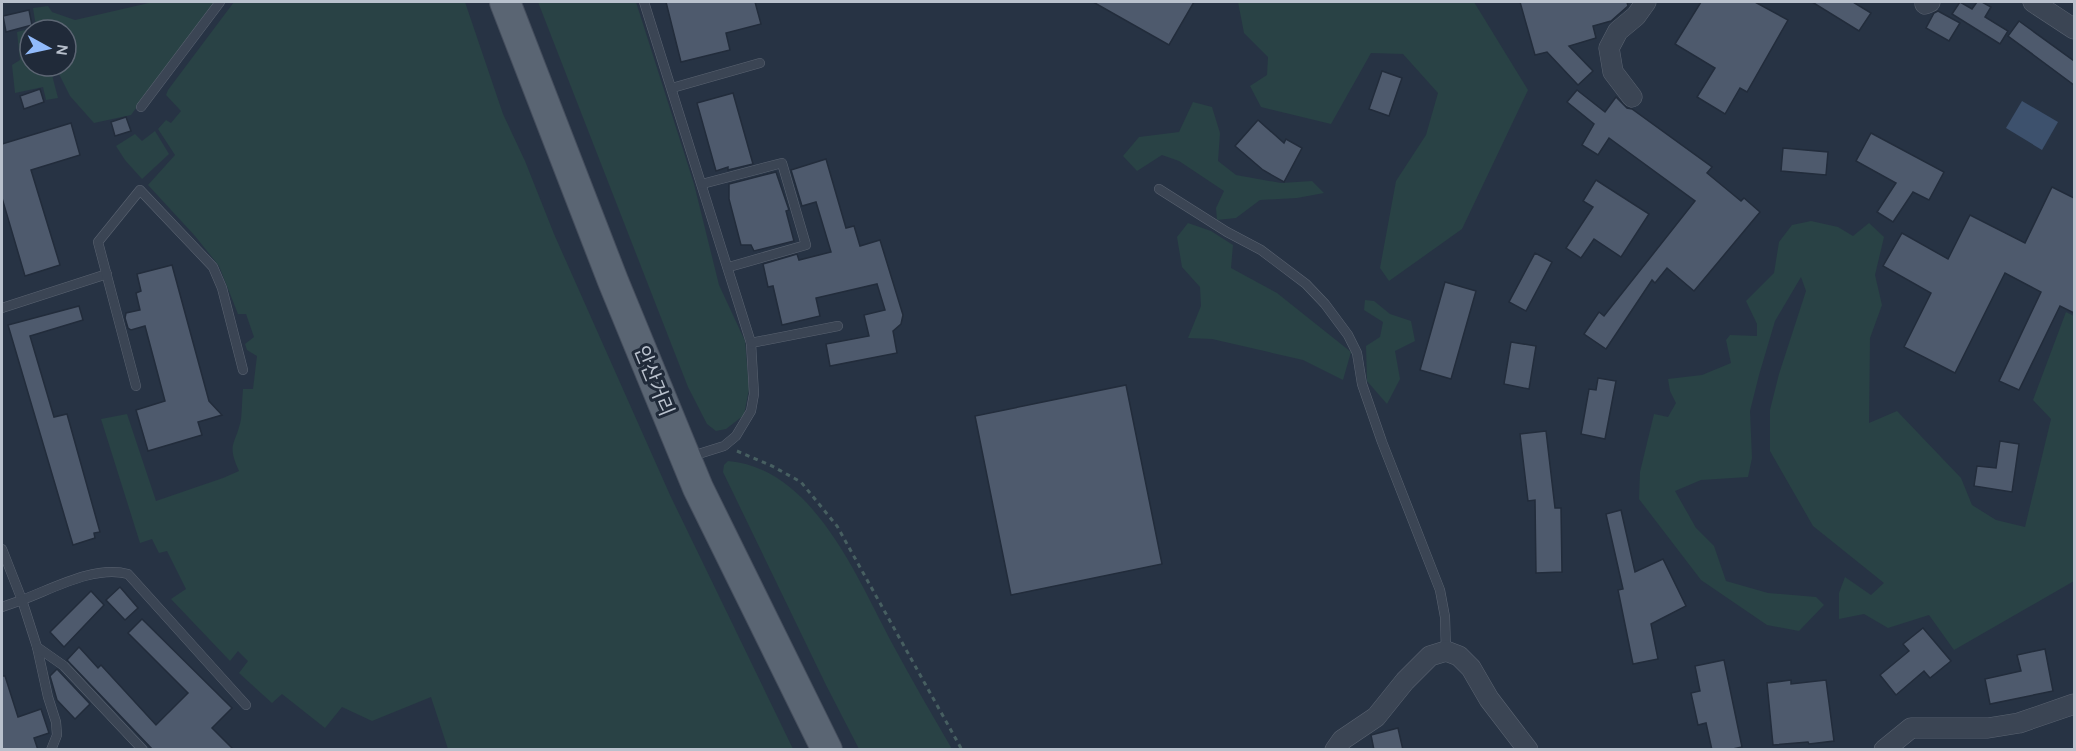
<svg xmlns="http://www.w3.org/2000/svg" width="2076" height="751" font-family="Karla,'Noto Sans KR',sans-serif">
	<rect width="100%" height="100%" fill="#273344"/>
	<g fill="#294245" fill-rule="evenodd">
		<path d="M153,2H214L131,115L94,123L70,96L59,74L52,75L58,98L46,100L43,87L15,93L12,65L20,60L17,32L36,27L33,8L48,6L52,12L75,20ZM30,30H66V66H30Z"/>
		<path d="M234,2H465L503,114L525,161L554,234L670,495L793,749H448L431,697L372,721L342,707L325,728L282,694L272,703L239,673L248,661L238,651L230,661L171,599L186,589L167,551L159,553L152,539L140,543L101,419L127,414L156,501L223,478L239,471C226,443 236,445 241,419C242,410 242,399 243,389H253L257,356L247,350L245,344L254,337L246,314H238L219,266L195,236L148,185L175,155L158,129L166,120L171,123L181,111L166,95L168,90Z"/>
		<path d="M538,2H636L694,184L719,285L745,341L749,389L744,415L726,429L716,431L707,424L688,387Z"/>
		<path d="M1238,2H1474L1528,90L1462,229L1389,281L1380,268L1396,181L1426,135L1438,93L1403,54L1371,53L1331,124L1261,107L1250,86L1267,75L1268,57L1244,33Z"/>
		<path d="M1193,102L1212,107L1220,133L1218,161L1236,175L1281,183L1312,181L1324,193L1297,198L1260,200L1236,218L1217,220L1216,208L1224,191L1179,161L1162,155L1137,171L1123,156L1139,137L1179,132Z"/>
		<path d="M155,131L169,154L142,179L125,160L116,146L135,134L142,141Z"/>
		<path d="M1811,221L1838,227L1853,236L1869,223L1884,237L1875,275L1882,305L1870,338L1869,423L1897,411L1961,478L1972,505L1996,520L2025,527L2051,419L2033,400L2066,312L2074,316V581L1954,650L1929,615L1888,628L1864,614L1839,619V593L1845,577L1871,595L1884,583L1813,526L1770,451V410L1779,374L1806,291L1801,277L1775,321L1759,375L1750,411L1752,458L1748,477L1701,480L1675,491L1696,528L1714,546L1726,581L1768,593L1816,597L1824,605L1799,631L1767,625L1701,580L1639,499L1640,472L1654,414L1668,417L1676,403L1670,391L1668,379L1702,375L1731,363L1726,340L1730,335L1757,336V324L1746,301L1774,273L1779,242L1792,225Z"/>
		<path d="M1188,223L1211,231L1233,245L1231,268L1277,293L1351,352L1343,380L1303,360L1212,339L1188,338L1201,306L1200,287L1182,267L1177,237Z"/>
		<path d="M1365,300L1374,301L1390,314L1411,321L1415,341L1395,351L1400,379L1387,404L1367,381L1366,346L1380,337L1383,322L1364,310Z"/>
		<path d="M728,461C814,468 858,580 893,645C912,680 932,715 952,749H859L826,685L723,472L724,465Z"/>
	</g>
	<path fill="#3d516d" d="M2022,101L2058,122L2042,150L2006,128Z"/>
	<g fill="#4e5a6d" stroke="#222c3b" stroke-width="1.5">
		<path d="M666,2H755L761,24L726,33L730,50L681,62Z"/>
		<path d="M1093,2H1194L1169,45Z"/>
		<path d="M1520,2H1627L1628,6L1611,21L1593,26L1596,38L1569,46L1593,71L1578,85L1547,52L1535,55Z"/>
		<path d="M1701,2H1755L1788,20L1747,92L1740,88L1725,114L1697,97L1715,68L1675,44Z"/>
		<path d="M1812,2H1853L1871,13L1859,31Z"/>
		<path d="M1960,2L1972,9L1977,2H1982L1991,7L1985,17L2008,31L2000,44L1952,14Z"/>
		<path d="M29,10L32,25L6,32L3,16Z"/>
		<path d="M1938,11L1960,23L1949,41L1926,28L1934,13Z"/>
		<path d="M2019,21L2074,61V85L2008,36Z"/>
		<path d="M1382,71L1402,78L1389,116L1369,109Z"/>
		<path d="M40,89L44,102L24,109L20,96Z"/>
		<path d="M1577,90L1605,112L1616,97L1627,108L1632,109L1712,167L1707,173L1741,201L1744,198L1760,212L1694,291L1667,268L1655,283L1652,280L1606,349L1584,334L1599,312L1604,316L1695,201L1609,138L1598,155L1582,145L1594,124L1567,102Z"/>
		<path d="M733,93L753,164L728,170V167L716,171L697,103Z"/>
		<path d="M126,117L131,131L115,136L111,122Z"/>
		<path d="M1258,120L1284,143L1286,139L1302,148L1284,182L1263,170L1235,146Z"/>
		<path d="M71,123L80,155L31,170L60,265L25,276L2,198V144Z"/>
		<path d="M1871,133L1944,172L1929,200L1913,192L1893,222L1877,212L1896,183L1856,161Z"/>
		<path d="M1783,148L1828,152L1826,175L1781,171Z"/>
		<path d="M826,159L846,228L854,226L860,246L880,240L903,315L901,324L893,331L897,353L830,366L826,344L869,336L864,315L885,310L877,284L816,298L820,316L782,325L773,286L768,287L763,264L797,254L799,260L831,252L816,202L802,206L791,170Z"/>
		<path d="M776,172L789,210L786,211L794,241L754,251L751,245H741L729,199V184Z"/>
		<path d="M1596,180L1649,214L1621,257L1594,239L1581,258L1566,248L1593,207L1583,201Z"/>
		<path d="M2052,187L2074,198V313L2060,306L2019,390L1999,381L2041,292L2005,273L1955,373L1904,347L1931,293L1883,266L1902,233L1948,259L1970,215L2025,243Z"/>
		<path d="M1535,253L1552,262L1526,311L1509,302Z"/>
		<path d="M172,265L209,401L222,415L198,422L202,435L148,451L136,410L165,401L145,326L131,330L128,328L125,318L126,313L140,310L136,293L141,291L137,274Z"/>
		<path d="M1445,282L1476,291L1451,379L1420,370Z"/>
		<path d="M79,306L83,320L30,336L54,417L67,414L100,532L94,533L95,538L73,545L8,325Z"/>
		<path d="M1511,342L1536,346L1529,389L1504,384Z"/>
		<path d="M1598,378L1616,381L1605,439L1581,434L1589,389L1596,390Z"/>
		<path d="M1126,385L1162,564L1011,595L975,416Z"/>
		<path d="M1546,431L1555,508H1561L1562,572L1536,573L1535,500L1528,501L1520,434Z"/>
		<path d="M2000,441L2019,444L2012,492L1974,486L1977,466L1996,468Z"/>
		<path d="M1621,510L1635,572L1663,559L1686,606L1651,624L1658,659L1633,664L1618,590L1623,589L1606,514Z"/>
		<path d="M120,587L138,608L125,620L106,600Z"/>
		<path d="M91,591L104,605L64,647L50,632Z"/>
		<path d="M142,619L232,708L212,728L234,750H153L67,660L79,647L98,668L101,665L156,725L188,693L128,633Z"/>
		<path d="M1923,628L1951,661L1930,678L1924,671L1896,695L1880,675L1909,651L1903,644Z"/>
		<path d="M2045,649L2053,691L1990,704L1985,679L2021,671L2017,655Z"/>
		<path d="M1724,660L1742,747L1728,750H1712L1706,723L1698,725L1691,693L1700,691L1695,666Z"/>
		<path d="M57,669L90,704L75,719L57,700L50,676Z"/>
		<path d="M2,676H5L18,717L41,709L49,733L34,738L38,750H2Z"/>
		<path d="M1791,680V684L1826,680L1834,741L1809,744L1808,742L1773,745L1767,683Z"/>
		<path d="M1398,728L1403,750H1374L1371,735Z"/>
	</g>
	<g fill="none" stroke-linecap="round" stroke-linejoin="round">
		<g stroke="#5a6371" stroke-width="10">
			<g id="lane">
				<path d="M644,2L751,343L754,394L751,411L736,436L724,446L689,457"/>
				<path d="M672,88L760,63"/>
				<path d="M141,107L220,2"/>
				<path d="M702,184L782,163L806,245L729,267"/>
				<path d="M1159,189L1227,232L1261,250L1306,284L1325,304L1348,335L1357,353L1362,384L1382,442L1440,590L1445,617L1446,651"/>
				<path d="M2,308L107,274"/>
				<path d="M751,343L838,326"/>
				<path d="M136,386L98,242L140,190L213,267L222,288L243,370"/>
				<path d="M2,549L22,600C54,588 95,565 128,574L246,705"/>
				<path d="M2,607L22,600L37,647L48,697L56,722L57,735L51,750"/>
				<path d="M37,647L64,666L143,750"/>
			</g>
		</g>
		<g stroke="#5a6371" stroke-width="21">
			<g id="street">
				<path d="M2033,2L2074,29"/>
				<path d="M1925,4L1930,2"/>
				<path d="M1632,97L1613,72L1609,48L1618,31L1636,16L1646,2"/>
				<path d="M1335,750L1342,740L1376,717L1405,681L1430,656L1446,651L1459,656L1471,668L1489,699L1528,750"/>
				<path d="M1884,750L1911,728H1988L2019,723L2074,704"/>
			</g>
		</g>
		<g stroke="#454e5d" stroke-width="32">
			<path id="primary" d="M505,2L613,281L698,488L827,750"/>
		</g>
		<path stroke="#475f61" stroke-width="3" stroke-dasharray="4.5 4.5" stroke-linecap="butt" d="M737,451L772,466L801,482L837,526L962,750"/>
		<use href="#lane" stroke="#3b4554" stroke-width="9"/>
		<use href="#street" stroke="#3b4554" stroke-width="20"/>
		<use href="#primary" stroke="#5a6573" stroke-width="30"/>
	</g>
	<g text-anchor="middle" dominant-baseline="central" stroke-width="6" stroke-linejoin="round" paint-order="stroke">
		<g font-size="20" fill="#b9c1cd" stroke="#202a39">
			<text transform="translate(654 381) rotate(68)">안산거리</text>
		</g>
	</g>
	<rect width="2076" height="751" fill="none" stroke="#b9c1cd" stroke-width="6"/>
	<g transform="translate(48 48) rotate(98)"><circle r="28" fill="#202a39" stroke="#5d6674" stroke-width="1.5"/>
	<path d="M0-4.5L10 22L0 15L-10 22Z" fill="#91bafa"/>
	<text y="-9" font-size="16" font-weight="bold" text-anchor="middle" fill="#b9c1cd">N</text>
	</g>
</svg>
